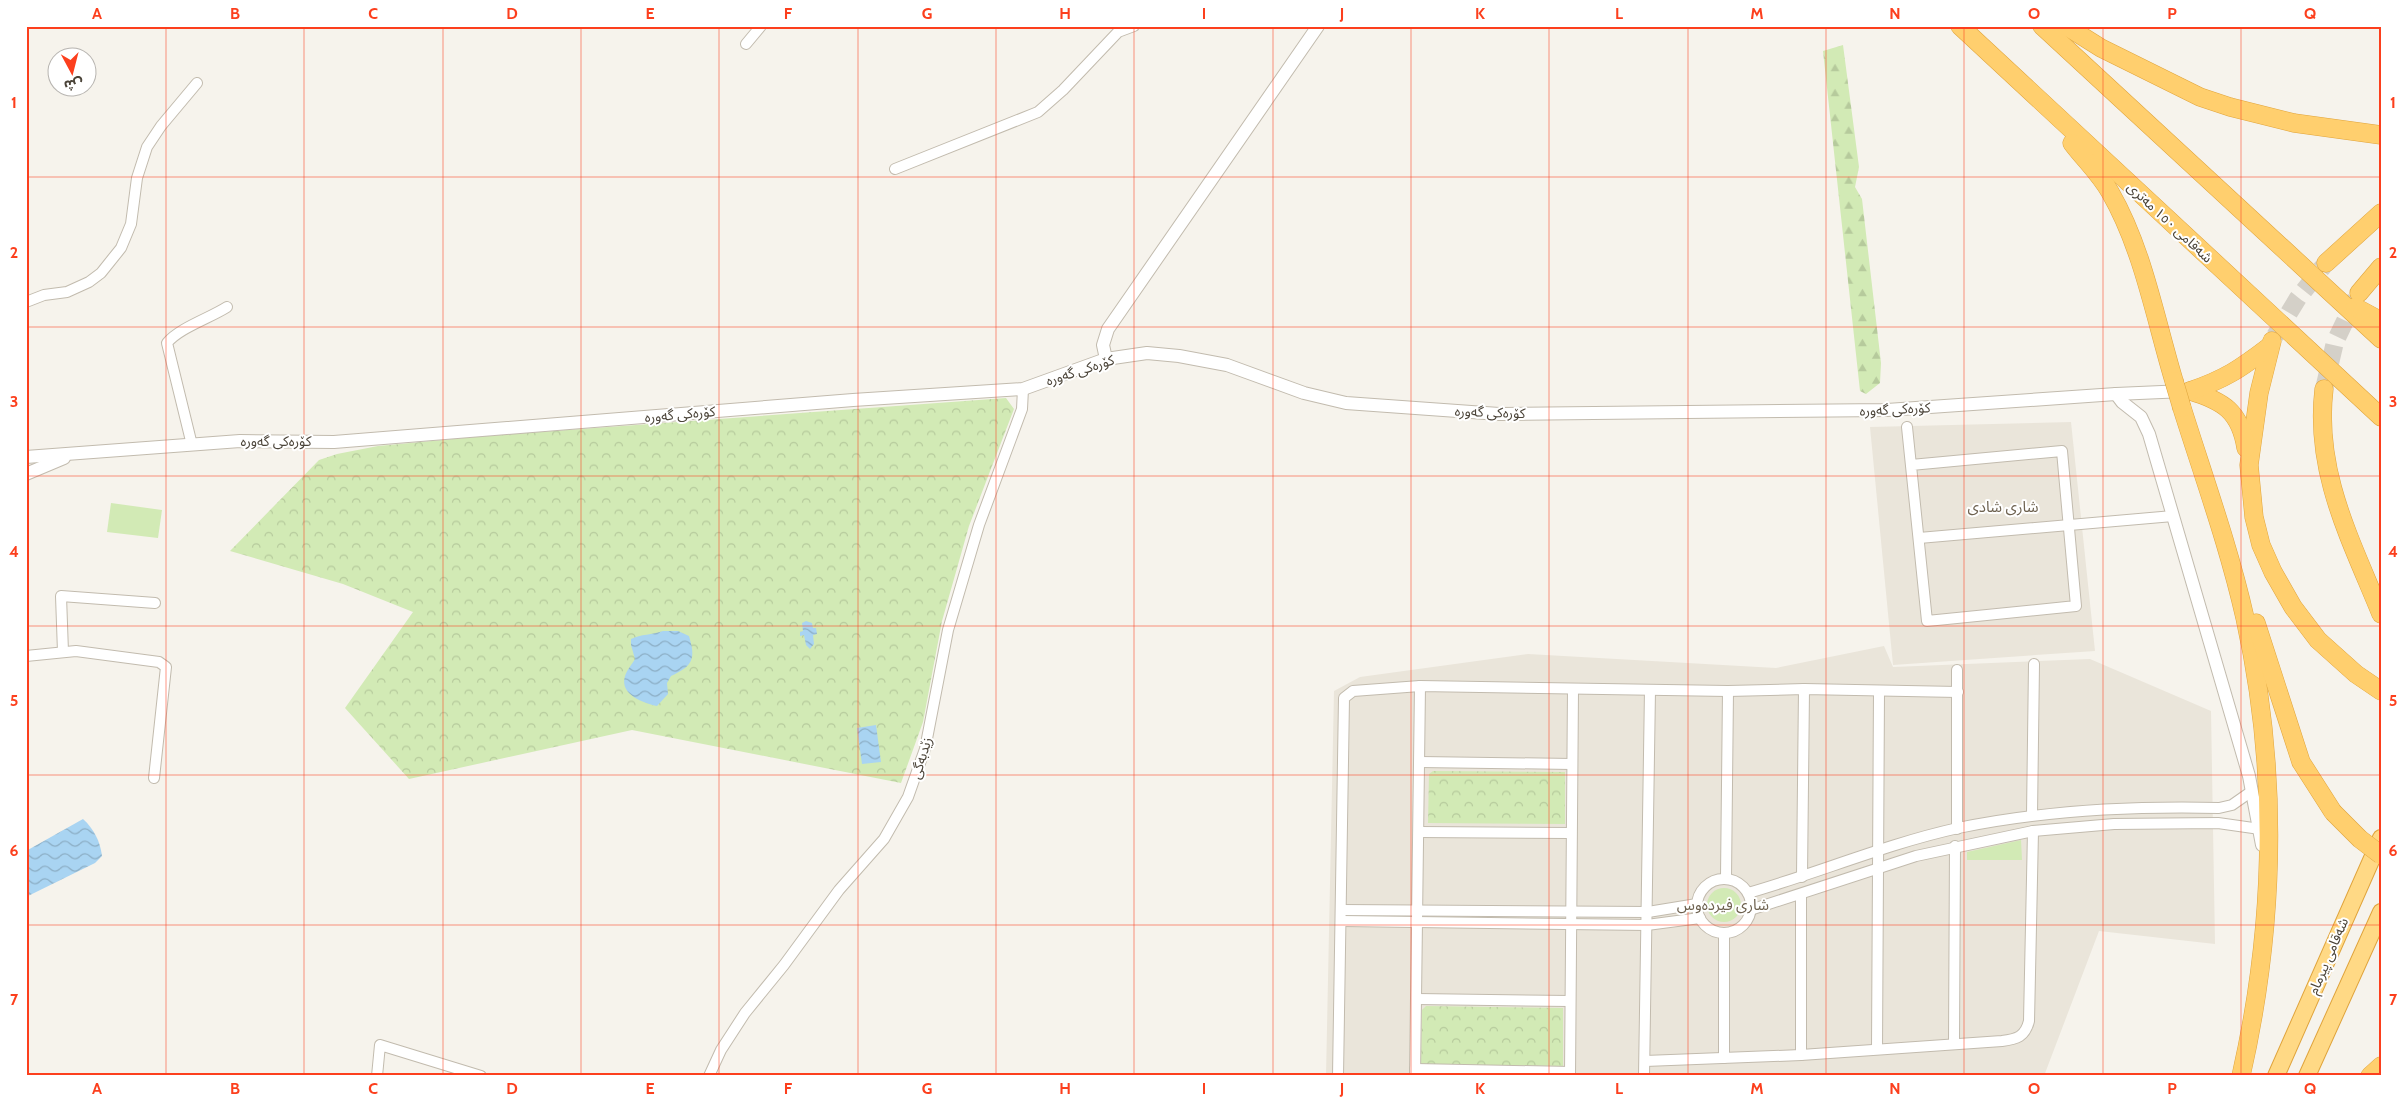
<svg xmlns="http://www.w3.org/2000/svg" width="2407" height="1102" font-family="Cabin,'Noto Sans Arabic',sans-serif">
	<defs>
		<pattern id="forest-firs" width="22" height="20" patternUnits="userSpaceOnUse" patternTransform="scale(1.25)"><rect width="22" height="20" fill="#d2eab5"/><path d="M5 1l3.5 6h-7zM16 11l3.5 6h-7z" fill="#b6ca9c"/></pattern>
		<pattern id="park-crowns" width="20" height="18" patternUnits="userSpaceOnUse" patternTransform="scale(1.25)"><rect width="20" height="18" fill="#d2eab5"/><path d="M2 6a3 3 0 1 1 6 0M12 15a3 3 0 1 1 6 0" fill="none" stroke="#b6ca9c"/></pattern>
		<pattern id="water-waves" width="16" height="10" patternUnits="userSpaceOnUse" patternTransform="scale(1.25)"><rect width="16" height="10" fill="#a9d4f2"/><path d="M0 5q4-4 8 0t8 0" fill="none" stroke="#8caec5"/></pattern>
	</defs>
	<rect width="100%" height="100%" fill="#f6f3ec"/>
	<g fill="#eae5da">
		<path d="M2071,422L2095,651L1893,665L1870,427Z"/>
		<path d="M1884,646L1893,667L2090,659L2211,711L2215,944L2099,931L2044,1076H1326L1334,691L1360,677L1528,654L1776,668Z"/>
	</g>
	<g fill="#d2eab5">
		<path d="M111,503L162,510L158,538L107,532Z"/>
		<path d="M2021,840L2022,860H1967V852Z"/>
		<circle cx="1724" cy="905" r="17"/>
	</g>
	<path fill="url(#forest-firs)" d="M1843,45L1859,167L1855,187L1862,199L1881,363L1880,383L1866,394L1860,391L1823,51Z"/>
	<g fill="url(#park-crowns)">
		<path d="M1006,398L1014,409L969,526L942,621L923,722L901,783L632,730L409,779L345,708L413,612L343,584L230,551L319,460L337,454L378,446L485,436Z"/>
		<path d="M1433,771L1565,772V824L1428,823L1429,774Z"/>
		<path d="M1426,1006L1563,1008V1066L1421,1064L1422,1010Z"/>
	</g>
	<g fill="url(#water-waves)">
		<path d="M806,621L812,623L813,628H816L817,634L813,635L814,644L810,649L806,645L804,635L800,636V632L803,631L802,623Z"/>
		<path d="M663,631H678L689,636C696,659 693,666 671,676L667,683L668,694L657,706C644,703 619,695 625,676C627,670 632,664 635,659L631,645V639C641,634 652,635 663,631Z"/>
		<path d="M876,725L881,762L862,764L857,728Z"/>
		<path d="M83,819C94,829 100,841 102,856L95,863L26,897V851Z"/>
	</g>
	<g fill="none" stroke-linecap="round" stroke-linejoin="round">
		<g stroke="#d4d0c8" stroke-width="18" stroke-dasharray="18 9" stroke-linecap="butt">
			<path d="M2275,336L2298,298L2326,263"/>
			<path d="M2324,389L2335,342L2356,298"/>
		</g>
		<g stroke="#c2bbae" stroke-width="12">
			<g id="minor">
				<path d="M746,44L761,26"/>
				<path d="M895,169L1038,112L1063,90L1118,32L1134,26"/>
				<path d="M26,302L44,295L67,292L89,282L101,273L121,248L131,224L137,178L147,147L161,126L197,83"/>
				<path d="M1907,427L1927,621L2076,606L2062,451L1911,465"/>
				<path d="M192,445L167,343C179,328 210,318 227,307"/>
				<path d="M1919,538L2173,516"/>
				<path d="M63,652L61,596L155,603"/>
				<path d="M26,656L76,651L159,662L166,667L154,778"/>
				<path d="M1420,762L1572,764"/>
				<path d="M2032,815L2034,664"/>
				<path d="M1957,829V670"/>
				<path d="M1419,832L1571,833"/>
				<path d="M1802,877L1804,689"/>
				<path d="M1726,878L1728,691"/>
				<circle cx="1724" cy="906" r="27"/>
				<path d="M1748,893C1818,873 1886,844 1958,828C2044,810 2131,806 2219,808L2232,805L2252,791"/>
				<path d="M1341,910L1648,912L1697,904"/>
				<path d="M1750,910L1916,856L2033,831L2114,824L2218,823L2260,829"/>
				<path d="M1342,921L1647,925L1700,918"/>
				<path d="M1417,999L1570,1001"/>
				<path d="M1954,1044L1955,846"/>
				<path d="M1877,1049L1879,691"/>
				<path d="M1801,1055V895"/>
				<path d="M1724,1058V933"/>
				<path d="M1645,1061L1801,1055L2002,1041C2017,1039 2025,1037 2029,1021L2033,831"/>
				<path d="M1415,1069L1570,1072"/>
				<path d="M377,1076L380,1045L481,1076"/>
				<path d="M709,1076L721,1050L745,1013L784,965L839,890L884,839L908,797L925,749L948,630L979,525L1022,409L1023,389"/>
				<path d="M1338,1076L1344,698L1353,691L1420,686L1728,691L1804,689L1958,692"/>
				<path d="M1415,1076L1420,686"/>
				<path d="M1570,1076L1573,689"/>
				<path d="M1644,1076L1650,690"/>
			</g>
		</g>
		<g stroke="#c2bbae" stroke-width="14">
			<g id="tertiary">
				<path d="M1106,359L1103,345L1108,329L1318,26"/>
				<path d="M2116,394L2122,402L2141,417L2149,434L2249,776L2262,845"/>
				<path d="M26,457L240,441L334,442L853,400L1023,389L1106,359L1147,353L1179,356L1227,365L1304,393L1346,403L1499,414L1887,410L2116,394L2185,391"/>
				<path d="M26,474L64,458"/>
			</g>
		</g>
		<g stroke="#e0a43c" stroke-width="18">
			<g id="trunk">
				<path d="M2276,1076L2381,838"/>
				<path d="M2307,1076L2381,912"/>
			</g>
		</g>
		<g stroke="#e0a43c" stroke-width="19">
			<g id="motorway">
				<path d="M1960,26L2381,417"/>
				<path d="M2042,26L2381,339"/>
				<path d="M2066,26L2101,48L2200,97L2230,107L2294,123L2381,135"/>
				<path d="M2072,143C2084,159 2100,174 2110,192C2143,249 2155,318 2174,381"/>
				<path d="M2326,263L2381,213"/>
				<path d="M2359,293L2381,267"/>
				<path d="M2355,307L2381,321"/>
				<path d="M2272,341L2259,393L2249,465L2254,517L2261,545L2273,572L2293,607L2318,640L2356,674L2381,691"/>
				<path d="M2324,389C2314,472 2351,540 2381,614"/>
				<path d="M2190,391C2223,401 2240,411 2246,448"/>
				<path d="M2190,391C2225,379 2240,369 2270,346"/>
				<path d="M2182,408C2204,478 2229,547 2245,618C2279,772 2276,922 2241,1076"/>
				<path d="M2256,623L2301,762L2333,812"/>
				<path d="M2370,1076L2381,1066"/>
			</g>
		</g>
		<use href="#minor" stroke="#fff" stroke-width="10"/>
		<use href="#tertiary" stroke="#fff" stroke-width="12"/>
		<use href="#trunk" stroke="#ffd985" stroke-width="16"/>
		<use href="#motorway" stroke="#ffcf6e" stroke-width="18"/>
		<g stroke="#e0a43c" stroke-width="19" stroke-linecap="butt">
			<g id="motorway-bridge">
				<path d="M2174,381L2182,408"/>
				<path d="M2333,812L2360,839L2381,855"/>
			</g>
		</g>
		<use href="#motorway-bridge" stroke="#ffcf6e" stroke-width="18"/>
	</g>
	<path fill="none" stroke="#fc3f1d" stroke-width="1" stroke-opacity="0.55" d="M166,26V1076M304,26V1076M443,26V1076M581,26V1076M719,26V1076M858,26V1076M996,26V1076M1134,26V1076M1273,26V1076M1411,26V1076M1549,26V1076M1688,26V1076M1826,26V1076M1964,26V1076M2103,26V1076M2241,26V1076M26,177H2381M26,327H2381M26,476H2381M26,626H2381M26,775H2381M26,925H2381"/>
	<g text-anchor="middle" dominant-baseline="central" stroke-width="4" stroke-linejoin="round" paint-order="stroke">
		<g font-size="14" fill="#4b4439" stroke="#fff">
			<text transform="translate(2170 222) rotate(43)">شەقامی ١٥٠ مەتری</text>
			<text transform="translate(1080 370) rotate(-18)">کۆرەکی گەورە</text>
			<text transform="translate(1895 409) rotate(-3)">کۆرەکی گەورە</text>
			<text transform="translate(1490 412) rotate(2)">کۆرەکی گەورە</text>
			<text transform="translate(680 414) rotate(-5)">کۆرەکی گەورە</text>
			<text x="276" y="441">کۆرەکی گەورە</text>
			<text transform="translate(921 758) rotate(-73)">زێدبەگی</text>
			<text transform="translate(2328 956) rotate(-67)">شەقامی پیرمام</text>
		</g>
		<g font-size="15" fill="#6e6250" stroke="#fff">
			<text x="2003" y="507">شاری شادی</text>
			<text x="1723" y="905">شاری فیردەوس</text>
		</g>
	</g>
	<rect width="2407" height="1102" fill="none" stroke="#ffffff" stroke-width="55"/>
	<g transform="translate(72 72) rotate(173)"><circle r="24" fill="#ffffff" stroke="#b7b4b0"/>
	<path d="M0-4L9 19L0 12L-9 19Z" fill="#fc3f1d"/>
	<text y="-8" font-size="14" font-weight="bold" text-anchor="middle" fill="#4b4439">ش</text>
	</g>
	<rect x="28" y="28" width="2352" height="1046" fill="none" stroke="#fc3f1d" stroke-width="2"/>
	<g font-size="16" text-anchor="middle" font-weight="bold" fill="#fc3f1d">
		<text x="97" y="19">A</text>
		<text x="235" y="19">B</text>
		<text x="373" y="19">C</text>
		<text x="512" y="19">D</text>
		<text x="650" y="19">E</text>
		<text x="788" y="19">F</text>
		<text x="927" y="19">G</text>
		<text x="1065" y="19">H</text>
		<text x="1204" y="19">I</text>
		<text x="1342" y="19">J</text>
		<text x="1480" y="19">K</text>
		<text x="1619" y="19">L</text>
		<text x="1757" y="19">M</text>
		<text x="1895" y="19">N</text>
		<text x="2034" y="19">O</text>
		<text x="2172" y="19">P</text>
		<text x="2310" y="19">Q</text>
		<text x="14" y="108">1</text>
		<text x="2393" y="108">1</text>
		<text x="14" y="258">2</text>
		<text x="2393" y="258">2</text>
		<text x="14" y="407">3</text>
		<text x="2393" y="407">3</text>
		<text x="14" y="557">4</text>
		<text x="2393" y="557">4</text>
		<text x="14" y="706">5</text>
		<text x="2393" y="706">5</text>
		<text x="14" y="856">6</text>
		<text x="2393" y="856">6</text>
		<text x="14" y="1005">7</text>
		<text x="2393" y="1005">7</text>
		<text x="97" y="1094">A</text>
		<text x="235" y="1094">B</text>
		<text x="373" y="1094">C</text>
		<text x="512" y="1094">D</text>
		<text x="650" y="1094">E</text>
		<text x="788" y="1094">F</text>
		<text x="927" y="1094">G</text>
		<text x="1065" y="1094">H</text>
		<text x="1204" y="1094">I</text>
		<text x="1342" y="1094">J</text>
		<text x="1480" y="1094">K</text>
		<text x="1619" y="1094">L</text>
		<text x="1757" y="1094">M</text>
		<text x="1895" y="1094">N</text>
		<text x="2034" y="1094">O</text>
		<text x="2172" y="1094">P</text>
		<text x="2310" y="1094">Q</text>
	</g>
</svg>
